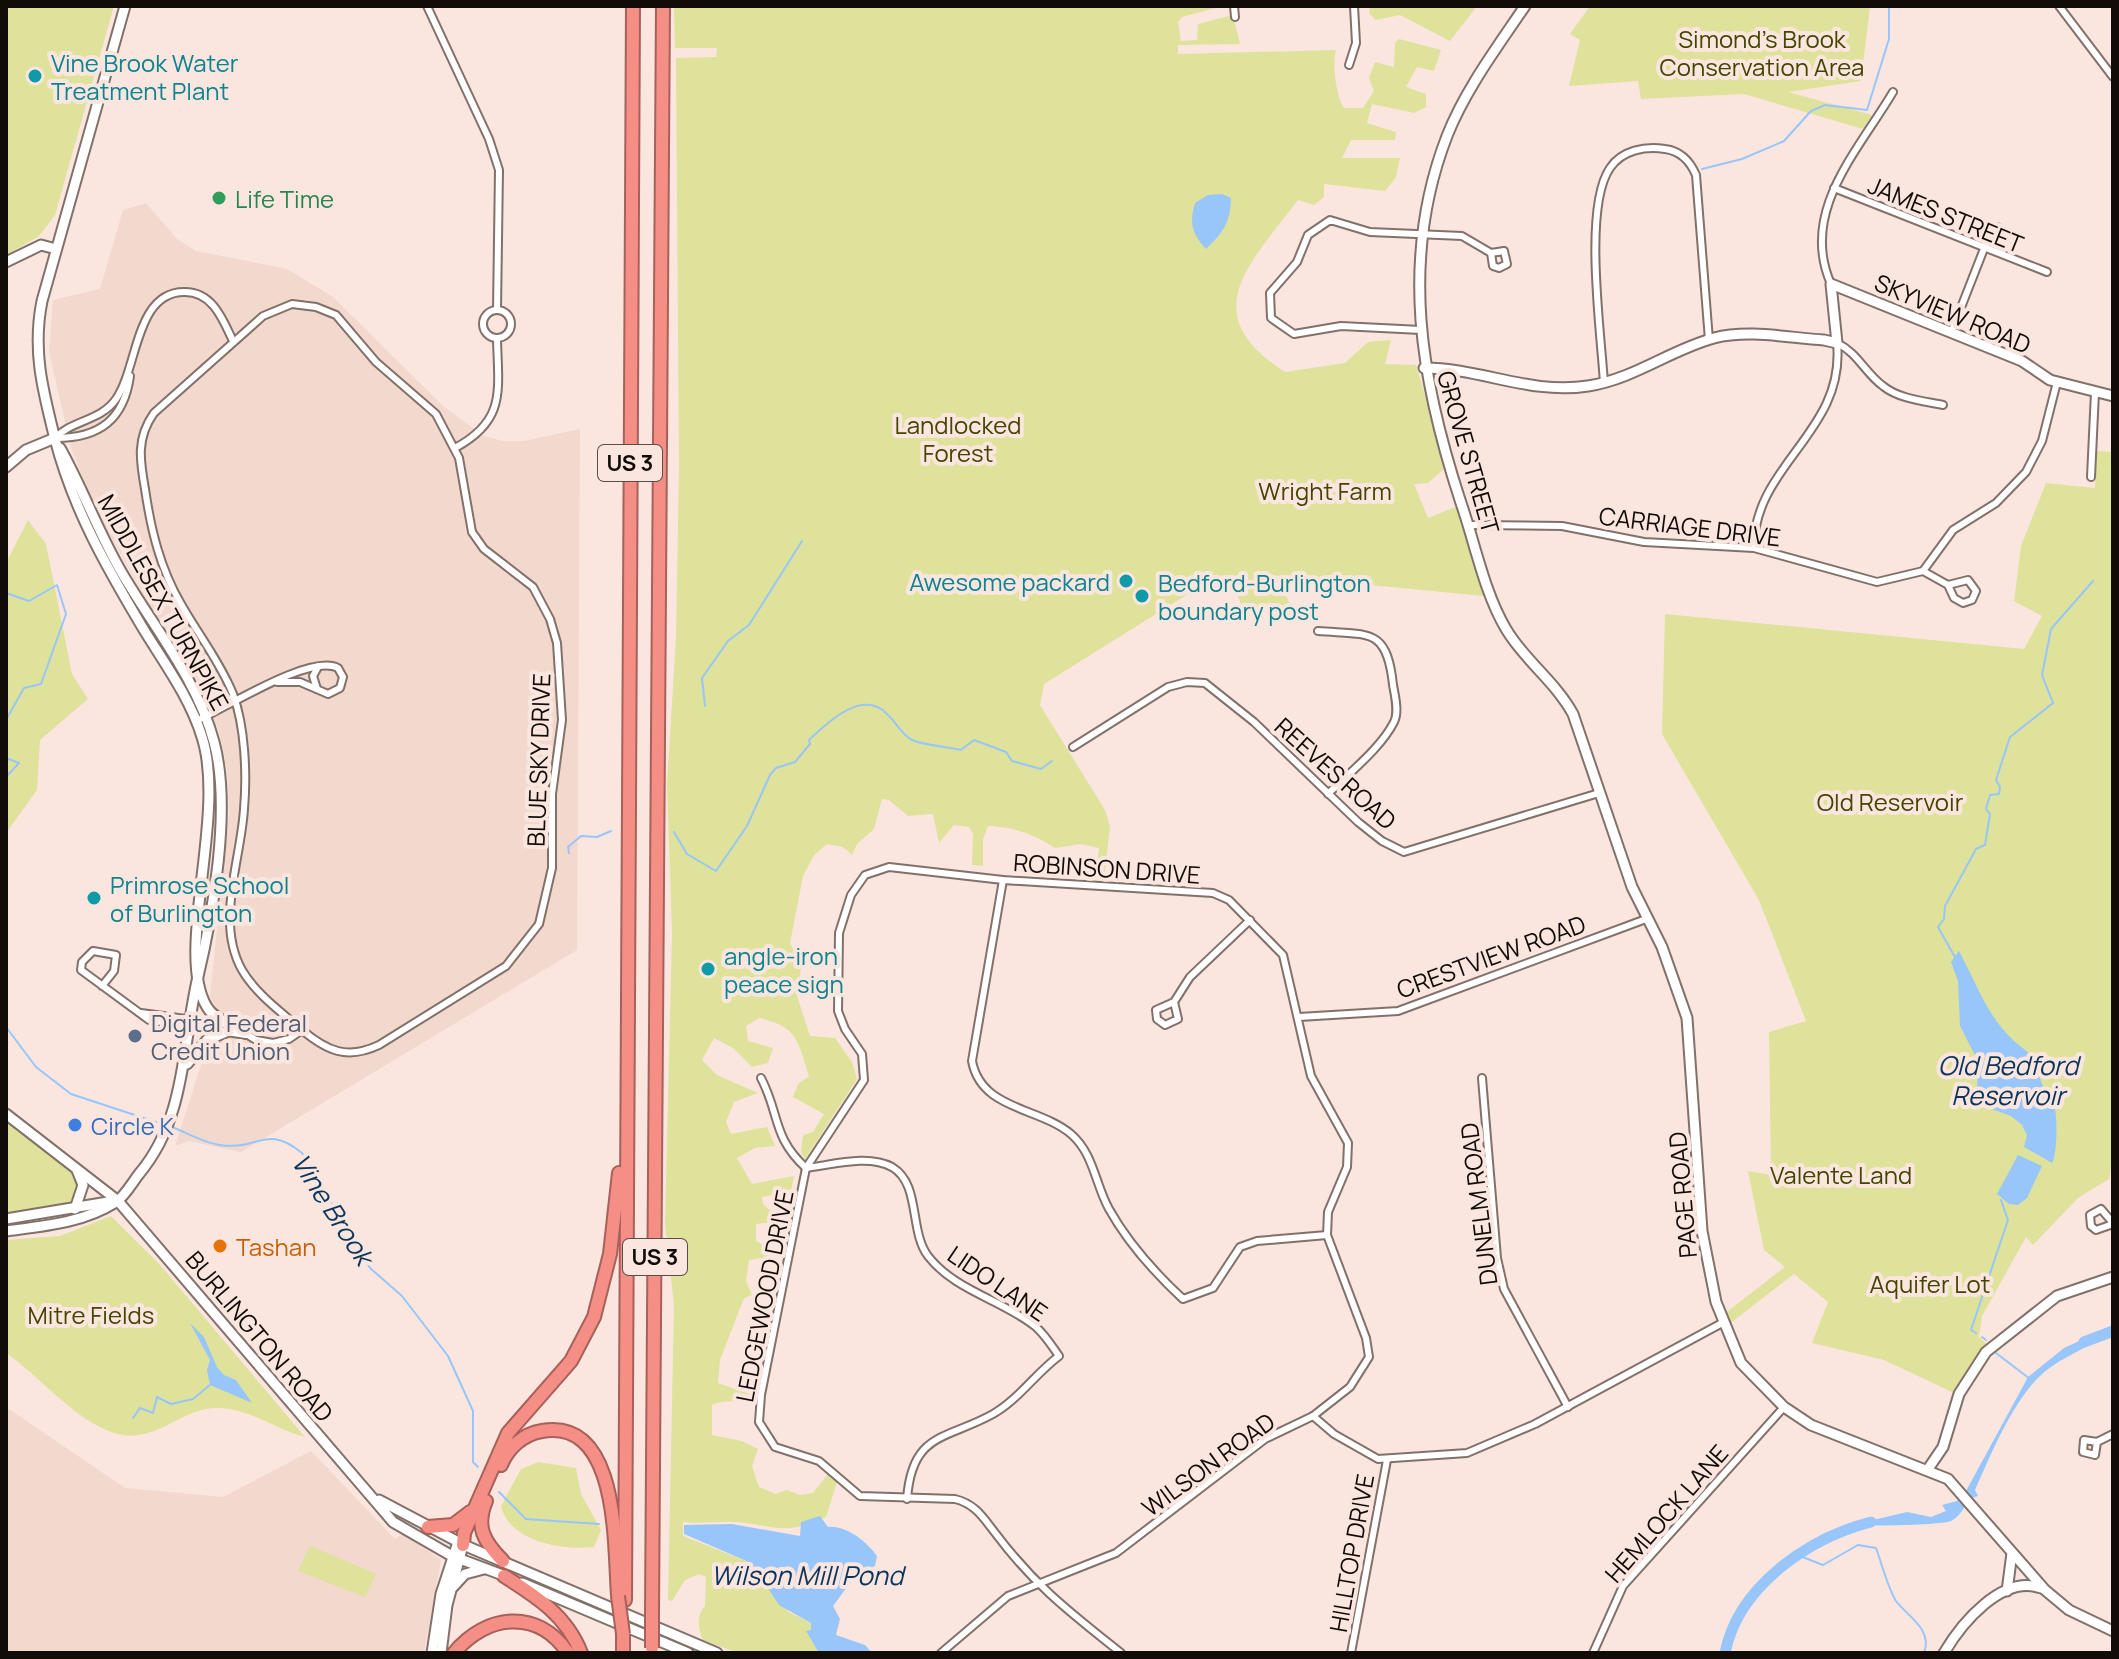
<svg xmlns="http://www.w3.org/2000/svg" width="2119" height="1659" font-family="Manrope,sans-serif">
	<rect width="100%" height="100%" fill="#fae6df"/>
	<g fill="#f2d8cd">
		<path d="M146,203L177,239L196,251L287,269L333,297L443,406L484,436L503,441H524L580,429L577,950L241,1152L189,1141L175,1146L205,1053L211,1044L229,1039L232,1018L217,1011L210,996L229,811L227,768L218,728L97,512L71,448L49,352L53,300L100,289L123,210Z"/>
		<path d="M6,1407L125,1488L223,1497L311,1451L395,1539L404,1533L441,1560L424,1653H6Z"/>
	</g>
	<g fill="#dee29a">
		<path d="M6,6H114L55,215L39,236L6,255Z"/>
		<path d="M674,6H1223L1182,17L1178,22L1181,41L1197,40L1198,24L1233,15L1240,44L1178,45V54L1336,50C1332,65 1336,96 1344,108H1363L1374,91L1369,78L1375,62L1394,67L1395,43L1399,39L1441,50L1434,71L1417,67L1406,87L1426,94V107L1414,113L1372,104L1367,123L1396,132L1395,140H1351L1342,158H1400L1396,177L1385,191L1324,184V197L1314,205L1298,200C1251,263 1193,313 1285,372L1345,363L1368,342L1391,340L1385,364L1416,365L1446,467L1428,483L1414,484L1428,518L1458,506L1484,596L1276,576L1296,616L1243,610L1231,577L1212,579L1044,684L1040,705L1105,810L1110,826L1104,880L1095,879L1099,848L1081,844L1055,848C1033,834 1014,827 988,826L983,839V866L972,865L973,834L969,827L954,825L939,843L933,814L908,816L889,800L882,799L874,829L857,844L852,855L843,847L827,844L814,855L803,876L790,943L801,968L797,996L810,1036L835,1038L852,1062L857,1079L805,1159L801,1152L803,1135L813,1132L824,1114L793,1097L798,1084L809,1076C798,1042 798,1026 759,1018L746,1026L748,1041L773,1048L768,1063L752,1067L733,1048L714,1038L702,1060L717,1075L758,1093L734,1102L726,1122L731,1134L767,1127L775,1146L755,1148L737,1158L752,1184L794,1176L791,1191L762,1197L763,1204L782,1221L756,1224V1241L780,1255L749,1260L746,1281L752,1295L744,1298L720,1360L718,1383L755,1396C742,1405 726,1398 712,1405V1435L742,1441L758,1449L752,1466L759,1487L776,1494L787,1490L800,1495L813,1493L828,1474L837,1482L826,1517C782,1537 777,1525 734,1522C717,1521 700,1524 683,1522V1536L751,1563L789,1612L811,1623V1630L807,1631L819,1653H738L703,1640C698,1628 696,1616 705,1606L706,1577L699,1574L685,1580L672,1601L668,1600L674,1305L665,1224L672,934L667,784L676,638L679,466L676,58L716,57L717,48H675Z"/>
		<path d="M1370,6H1477L1450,41L1400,15L1376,20L1369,13Z"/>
		<path d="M1590,6H1870L1861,81L1788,92L1872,115L1863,129L1744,94L1641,99L1638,81L1569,86L1580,40L1570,34Z"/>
		<path d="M2097,451L2113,452V1158L2109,1179L2078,1198L2033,1245L2026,1237L1982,1316L1979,1337L1986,1344L1954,1393L1884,1360L1812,1343L1828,1302L1794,1274L1728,1325L1724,1314L1785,1267L1764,1250L1748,1171L1771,1175L1769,1032L1806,1021L1759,900L1662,734L1665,614L2024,649L2042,616L2014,601L2021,546L2046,483L2095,488Z"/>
		<path d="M28,520L46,544L72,674L88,699L40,740L37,790L6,833V563Z"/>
		<path d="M6,1114L76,1167L83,1185L75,1209L6,1219Z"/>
		<path d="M111,1216L161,1266L305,1437C276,1430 249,1408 218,1408C180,1407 156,1446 114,1433C74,1420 41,1377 6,1353V1240L60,1236Z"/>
		<path d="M538,1462L576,1468L581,1494L601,1530L594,1547C562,1551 509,1541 501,1506L521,1469Z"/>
		<path d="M310,1546L376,1574L365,1597L298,1571Z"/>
	</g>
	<g fill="#98c6fa">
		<path d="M1222,194L1231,198C1230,224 1223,232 1206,249C1192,234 1189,223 1195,203L1208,195Z"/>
		<path d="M1959,951C1983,996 1991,1030 2037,1058C2038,1082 2044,1087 2054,1106C2058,1115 2057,1156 2052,1163L2024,1147L2027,1135L2022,1125L2011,1116L1989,1108L1977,1091L1978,1061L1960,1026L1958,981L1951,962Z"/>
		<path d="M2018,1155L2042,1166L2027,1198L2018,1205L2009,1204L1997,1194Z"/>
		<path d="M190,1323L204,1337L217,1367L224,1375L236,1380L252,1403L210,1385L207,1370L210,1360Z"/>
		<path d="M2092,1335H2098L2096,1341C2077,1353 2056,1360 2039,1377C2012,1403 1990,1456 1975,1490L1978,1496L1971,1498C1964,1506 1961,1516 1951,1521C1942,1525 1862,1527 1856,1524L1907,1512L1931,1517L1946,1511L1942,1505L1957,1501L1966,1491L2028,1377L2064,1348Z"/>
		<path d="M820,1516L828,1527C846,1525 867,1542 877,1556L875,1566L853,1579L833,1606L840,1619L836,1635L865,1645L872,1653H819L806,1631L811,1630V1623L779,1605L751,1563L684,1534V1525L732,1524L800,1536L801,1522Z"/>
	</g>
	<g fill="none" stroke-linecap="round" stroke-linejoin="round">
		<g stroke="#98c6fa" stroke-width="2">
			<path d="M1702,169L1742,159L1784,141L1811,111L1825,105L1867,110L1889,39V6"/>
			<path d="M6,593L29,601L57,585L66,614L41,684L24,688L6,720"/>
			<path d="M705,706L702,678L728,641L749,625L802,541"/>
			<path d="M6,758L19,763L6,777"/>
			<path d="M6,815V820"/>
			<path d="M674,832L687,854L716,871L747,826L770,775L776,768L795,762L810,744L809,740C826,724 862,688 887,714C896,722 901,734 912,740C925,746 947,746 961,750L974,740L1006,752L1012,761L1041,769L1052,761"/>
			<path d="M569,853L568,847L581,836L597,837L611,831"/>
			<path d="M1956,959L1938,927L1944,919L1945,906L1976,849L1985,845L1990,814L1986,809L1990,795L1999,794L2000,787L1996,780L2010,737L2053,703L2042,675L2051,629L2093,581"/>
			<path d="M6,1027L36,1067L71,1094L162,1124"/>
			<path d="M172,1127C187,1133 204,1143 220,1145C258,1151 266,1123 302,1153L370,1268L402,1296L448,1356L473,1411V1462L478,1467"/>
			<path d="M1976,1333L1971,1330L2008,1220L2001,1200"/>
			<path d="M1982,1337L1986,1340"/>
			<path d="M1996,1353L2030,1379"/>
			<path d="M133,1418L140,1408L153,1413L157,1397L171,1404L193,1399L210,1385"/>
			<path d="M499,1492L526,1519L599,1524"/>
			<path d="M1800,1556L1823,1565L1858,1545L1876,1548C1882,1564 1887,1586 1896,1601C1908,1617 1933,1629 1924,1653"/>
		</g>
		<g stroke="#98c6fa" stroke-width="11">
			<path d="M2084,1342L2113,1331"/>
			<path d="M1725,1653C1738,1586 1809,1538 1871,1522"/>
		</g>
		<g stroke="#82716a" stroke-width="10">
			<g id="street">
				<path d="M427,6L489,139L499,170L497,310"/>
				<path d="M1234,6L1235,17"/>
				<path d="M2059,6L2113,77"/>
				<path d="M1349,65L1356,43L1354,6"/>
				<path d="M1834,188L2047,272"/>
				<path d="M1831,284C1799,212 1858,151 1893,92"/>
				<path d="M292,304L316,307L336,315L376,362L436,414L459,458L472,532L484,549L533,587L550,619L557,643L562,720L552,794V868L539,924L506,966L379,1045C347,1060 327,1051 302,1030C281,1012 256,994 242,970C215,922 241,860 244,809C247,774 245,726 233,694C220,662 198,634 181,604C160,568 151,530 145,489C140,461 136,438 154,413L263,316Z"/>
				<circle cx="497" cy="324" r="14"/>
				<path d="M1421,330L1341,326L1294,334L1271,318L1270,293L1297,262L1308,235L1330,220L1370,232L1462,236L1491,253L1504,251L1507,264L1499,268L1493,266L1491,253"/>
				<path d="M1951,333L1989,236L1997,227"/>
				<path d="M1837,343C1858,353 1865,373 1883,386C1899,399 1924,401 1943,405"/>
				<path d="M1604,383C1601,333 1583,207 1610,168C1622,150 1645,146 1665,149C1681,151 1690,161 1696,175L1709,340"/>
				<path d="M55,438C72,420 101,421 116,399C138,368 135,291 185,292C213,292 223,320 233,341"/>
				<path d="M56,438C100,438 124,419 130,376"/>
				<path d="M455,448C507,420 498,390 497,338"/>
				<path d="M2091,477L2095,392"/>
				<path d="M1468,525L1562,526L1644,542L1754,548L1877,582L1923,571L1948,585L1954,598L1963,603L1972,600L1976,591L1968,580L1948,585"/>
				<path d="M1754,548C1753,465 1846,432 1837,343"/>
				<path d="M1923,571L1953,530L1996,503L2026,472L2042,441L2057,382"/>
				<path d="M1318,631C1369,635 1387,627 1393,685C1395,696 1399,712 1394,722C1381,748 1349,773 1328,794"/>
				<path d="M317,689L313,676L318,667"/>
				<path d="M201,706L223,697L235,700"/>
				<path d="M196,721C224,709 311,653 338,668L343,677L340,688L328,694L300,682H277"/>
				<path d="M1073,747L1168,687L1187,682L1205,683L1254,722L1358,822L1382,841L1404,852L1599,793"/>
				<path d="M1003,880L972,1061C981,1110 1039,1107 1071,1134C1094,1154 1095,1184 1109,1209C1128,1243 1155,1273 1183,1299L1213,1288L1240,1247L1257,1241L1327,1235"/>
				<path d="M102,986L114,971L116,955L93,951L82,962L81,970L149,1020L246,1035"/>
				<path d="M1174,1002L1156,1010L1157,1019L1165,1025L1178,1019L1174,1002L1190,977L1250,920"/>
				<path d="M141,1013L231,1025L256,1040L273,1043L289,1039L302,1030"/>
				<path d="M1299,1017L1398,1011L1646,919"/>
				<path d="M761,1078C780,1114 772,1137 806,1168C832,1165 868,1154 892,1167C921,1184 909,1231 928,1256C955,1291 1003,1300 1036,1327C1045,1335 1052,1346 1059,1356C1036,1373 1018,1400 993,1414C946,1440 912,1432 907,1499"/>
				<path d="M1482,1078L1497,1258L1504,1289L1568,1407"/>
				<path d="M2113,1223L2101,1209L2090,1215L2091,1226L2096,1230L2113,1224"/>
				<path d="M2097,1442L2095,1455L2083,1452L2084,1440L2097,1442L2113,1434"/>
				<path d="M941,1653L1008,1596L1116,1553L1265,1439L1313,1416L1334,1434L1378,1459L1467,1453L1535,1424L1724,1322"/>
				<path d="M1121,1653C1071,1613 1035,1586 996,1534C984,1519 976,1504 955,1499L860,1496L819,1461L775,1447L759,1422L761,1395L806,1168L864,1080L862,1054L845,1029L838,1011L839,933L851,895L865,875L889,867L1003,880L1213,893L1229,900L1283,955L1311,1076L1348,1143L1347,1167L1328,1212L1327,1235L1366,1338L1369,1357L1350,1387L1313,1416"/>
				<path d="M1351,1653L1387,1460"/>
				<path d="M1593,1653L1623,1586L1784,1407"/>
			</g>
		</g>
		<g stroke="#82716a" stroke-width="13">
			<g id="secondary">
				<path d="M125,6L42,301C32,351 43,391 55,439C73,509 107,568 144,630C165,664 190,698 202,737C227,815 174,953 207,1007C212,1016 222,1020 231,1025"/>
				<path d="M1525,6C1498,46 1465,90 1447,136C1399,260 1421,381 1461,503C1475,543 1484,592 1506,629C1524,660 1555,681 1573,714L1632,887L1662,947L1687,1018L1702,1231L1716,1302L1741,1363L1784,1407L1811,1425L1948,1479L2045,1590L2069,1610L2113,1631"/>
				<path d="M6,262L41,245L56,249"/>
				<path d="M1424,368C1481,368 1530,395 1588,386C1634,379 1670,350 1714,338C1749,329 1789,338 1824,340L1837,343L1831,284L2022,361L2050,380L2113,396"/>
				<path d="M6,467L26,450L55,438"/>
				<path d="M187,1064L207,1040L226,1032"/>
				<path d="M6,1114L118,1201L393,1522L452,1556L508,1577"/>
				<path d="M75,1209L83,1185L77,1170"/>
				<path d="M6,1219L114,1201"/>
				<path d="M6,1231C44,1226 83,1223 116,1202C125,1196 132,1183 139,1174C186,1118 182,1048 197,981C213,914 232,808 214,742C198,681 153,626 122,573C98,532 83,489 60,448"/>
				<path d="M1928,1469L1943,1447L1959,1394L1986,1352L2057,1296L2113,1277"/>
				<path d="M379,1500L466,1546L717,1653"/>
				<path d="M522,1583L688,1653"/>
				<path d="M453,1587L465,1574L484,1569"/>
				<path d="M2007,1591L2012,1553"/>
				<path d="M432,1653L441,1594L458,1542"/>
				<path d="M441,1653L447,1605L463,1545"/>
				<path d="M1944,1653C1961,1624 2002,1574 2041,1588"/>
			</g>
		</g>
		<g stroke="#a6615a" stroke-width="16">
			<g id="highway">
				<path d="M501,1465C508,1448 523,1434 542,1431C620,1418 614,1546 618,1595"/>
				<path d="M486,1501C475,1527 484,1542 503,1561"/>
				<path d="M428,1527L453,1525L470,1512"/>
				<path d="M463,1545L464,1533L508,1433L571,1361L594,1317L610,1254L619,1173"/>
				<path d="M504,1576C536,1596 567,1616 581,1653"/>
				<path d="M625,1600L633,6"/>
				<path d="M652,1613L663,6"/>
				<path d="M454,1653C486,1614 538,1608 568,1653"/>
				<path d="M623,1653V1634"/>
			</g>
		</g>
		<use href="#street" stroke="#fff" stroke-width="6"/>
		<use href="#secondary" stroke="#fff" stroke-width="9"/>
		<use href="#highway" stroke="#f58f85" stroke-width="12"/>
		<g stroke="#a6615a" stroke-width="16" stroke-linecap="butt">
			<g id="highway-bridge">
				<path d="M618,1596L623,1634"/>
				<path d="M652,1613V1648"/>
			</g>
		</g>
		<use href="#highway-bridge" stroke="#f58f85" stroke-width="12"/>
	</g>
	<g fill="#0f9aa8" stroke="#fae6df" stroke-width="3">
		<circle cx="35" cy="76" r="8"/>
		<circle cx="1126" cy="581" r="8"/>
		<circle cx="1142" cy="596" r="8"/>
		<circle cx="94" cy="898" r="8"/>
		<circle cx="708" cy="969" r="8"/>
	</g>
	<circle fill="#2e9e5b" stroke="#fae6df" stroke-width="3" cx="219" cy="198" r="8"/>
	<circle fill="#5c6f8a" stroke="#fae6df" stroke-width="3" cx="135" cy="1036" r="8"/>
	<circle fill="#3f7fe0" stroke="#fae6df" stroke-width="3" cx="75" cy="1125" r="8"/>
	<circle fill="#e8710a" stroke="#fae6df" stroke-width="3" cx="220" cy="1246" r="8"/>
	<g text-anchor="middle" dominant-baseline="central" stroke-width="8" stroke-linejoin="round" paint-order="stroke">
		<g fill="#fae6df" stroke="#584d49" stroke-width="2">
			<rect x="598" y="445" width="64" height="36" rx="6"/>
			<rect x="623" y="1239" width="64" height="36" rx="6"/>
		</g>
		<g font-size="22" font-weight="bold" fill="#120c09">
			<text x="630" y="463">US 3</text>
			<text x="655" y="1257">US 3</text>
		</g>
		<g font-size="24" fill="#444500" stroke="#fae6df">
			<text x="1762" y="38">Simond's Brook<tspan x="1762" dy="28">Conservation Area</tspan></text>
			<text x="958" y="424">Landlocked<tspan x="958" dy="28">Forest</tspan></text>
			<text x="1325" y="490">Wright Farm</text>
			<text x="1890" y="801">Old Reservoir</text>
			<text x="1841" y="1174">Valente Land</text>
			<text x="1930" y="1283">Aquifer Lot</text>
			<text x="91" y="1314">Mitre Fields</text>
		</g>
		<g font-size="24" fill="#0d838f" stroke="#fae6df" text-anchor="start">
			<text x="51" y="62">Vine Brook Water<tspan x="51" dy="28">Treatment Plant</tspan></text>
			<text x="1110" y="581" text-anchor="end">Awesome packard</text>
			<text x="1158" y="582">Bedford-Burlington<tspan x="1158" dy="28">boundary post</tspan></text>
			<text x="110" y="884">Primrose School<tspan x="110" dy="28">of Burlington</tspan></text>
			<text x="724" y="955">angle-iron<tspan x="724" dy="28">peace sign</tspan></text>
		</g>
		<g font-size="24" fill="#27864d" stroke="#fae6df" text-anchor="start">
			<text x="235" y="198">Life Time</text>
		</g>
		<g font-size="24" fill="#120c09" stroke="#fae6df">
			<text transform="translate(1946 214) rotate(22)">JAMES STREET</text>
			<text transform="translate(1953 313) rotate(23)">SKYVIEW ROAD</text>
			<text transform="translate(1469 452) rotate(74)">GROVE STREET</text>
			<text transform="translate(1690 526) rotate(7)">CARRIAGE DRIVE</text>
			<text transform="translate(164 602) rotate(61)">MIDDLESEX TURNPIKE</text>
			<text transform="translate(538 760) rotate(-88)">BLUE SKY DRIVE</text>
			<text transform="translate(1336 773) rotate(42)">REEVES ROAD</text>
			<text transform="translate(1107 868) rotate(4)">ROBINSON DRIVE</text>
			<text transform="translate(1491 956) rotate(-20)">CRESTVIEW ROAD</text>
			<text transform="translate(1682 1195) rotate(-95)">PAGE ROAD</text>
			<text transform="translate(1478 1204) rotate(-97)">DUNELM ROAD</text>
			<text transform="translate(998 1283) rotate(34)">LIDO LANE</text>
			<text transform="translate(764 1296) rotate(-79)">LEDGEWOOD DRIVE</text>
			<text transform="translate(260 1336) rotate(50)">BURLINGTON ROAD</text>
			<text transform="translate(1208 1464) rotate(-36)">WILSON ROAD</text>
			<text transform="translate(1666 1513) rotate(-49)">HEMLOCK LANE</text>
			<text transform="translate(1351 1553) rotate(-80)">HILLTOP DRIVE</text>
		</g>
		<g font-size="24" fill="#4e5e75" stroke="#fae6df" text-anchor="start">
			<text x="151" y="1022">Digital Federal<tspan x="151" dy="28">Credit Union</tspan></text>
		</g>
		<g font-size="24" fill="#366cbe" stroke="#fae6df" text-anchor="start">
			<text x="91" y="1125">Circle K</text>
		</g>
		<g font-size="24" fill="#c56008" stroke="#fae6df" text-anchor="start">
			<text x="236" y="1246">Tashan</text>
		</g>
		<g font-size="26" font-style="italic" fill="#0b355d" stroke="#fae6df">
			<text x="2008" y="1065">Old Bedford<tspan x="2008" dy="30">Reservoir</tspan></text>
			<text transform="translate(333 1209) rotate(57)">Vine Brook</text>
			<text x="807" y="1575">Wilson Mill Pond</text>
		</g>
	</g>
	<rect width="2119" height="1659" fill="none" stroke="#120c09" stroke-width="16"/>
</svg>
